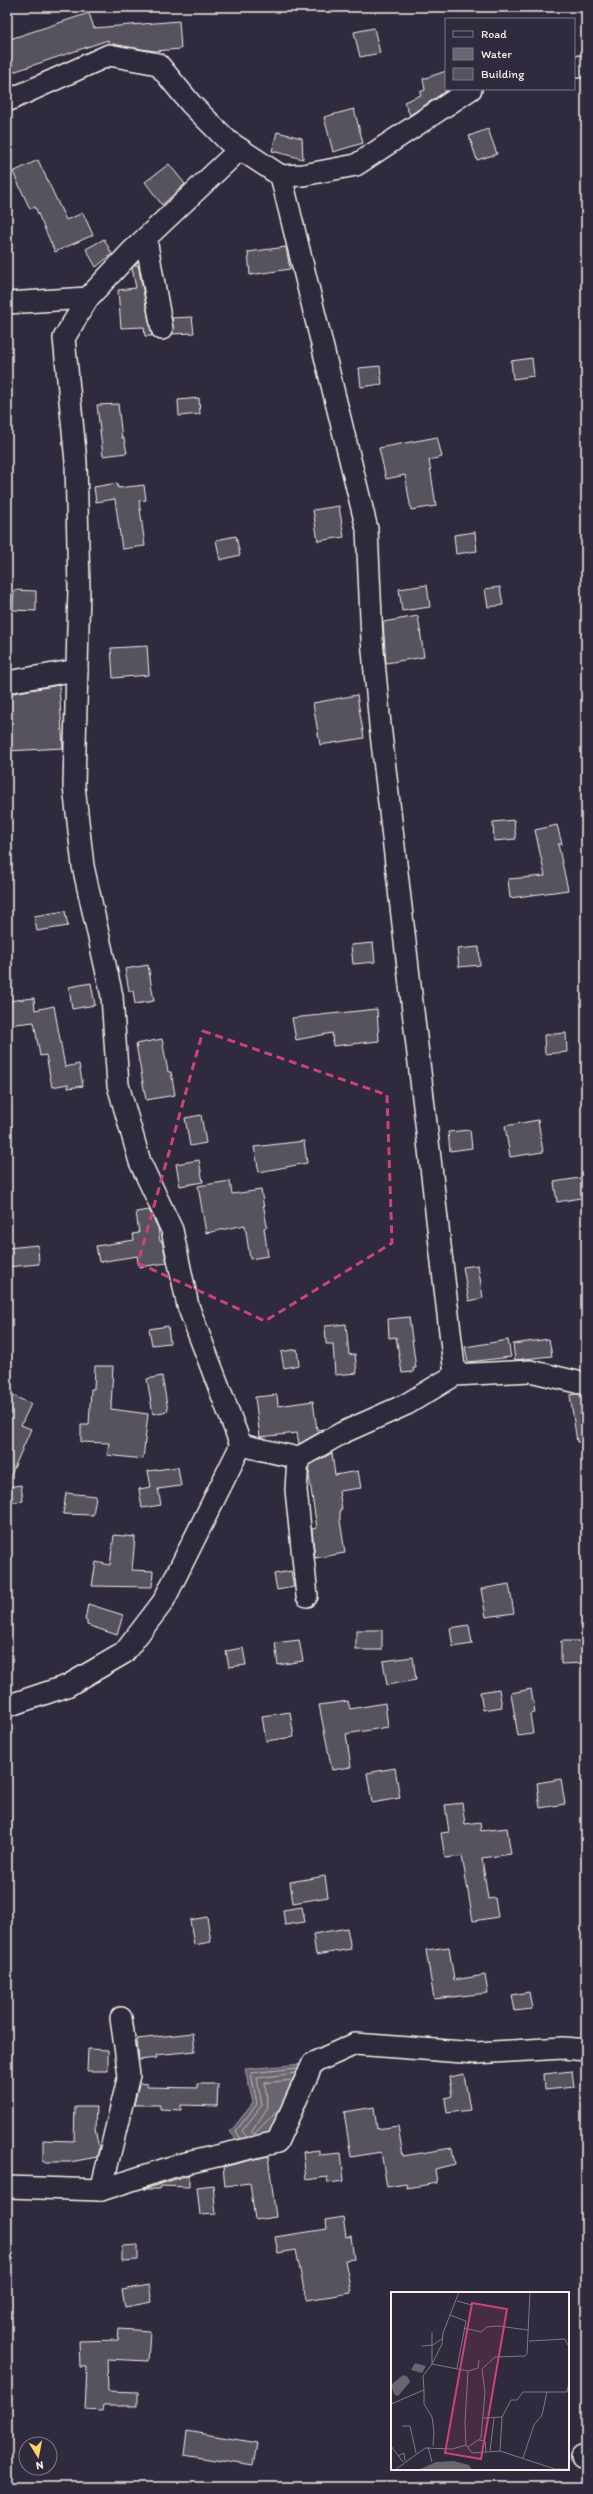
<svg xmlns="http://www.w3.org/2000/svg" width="593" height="2494" font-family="Itim,sans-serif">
	<rect width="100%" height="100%" fill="#2f2a3d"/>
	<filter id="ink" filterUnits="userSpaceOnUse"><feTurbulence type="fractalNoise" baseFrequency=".025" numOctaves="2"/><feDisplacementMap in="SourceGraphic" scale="8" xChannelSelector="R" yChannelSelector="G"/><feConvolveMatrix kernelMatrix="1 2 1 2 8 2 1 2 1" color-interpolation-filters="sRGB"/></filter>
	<g filter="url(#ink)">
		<path fill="#6a6670" stroke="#a19ea0" d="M313,2063L314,2083L252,2158L230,2132L253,2103L245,2069Z"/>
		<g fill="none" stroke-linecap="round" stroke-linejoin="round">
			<g stroke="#bdb9b8" stroke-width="1">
				<path d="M279,2109L254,2134L251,2133L268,2107L265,2083L293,2080"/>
				<path d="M247,2137L242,2131L262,2105L257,2078L296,2073"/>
				<path d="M241,2139L236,2131L257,2104L251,2073L298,2068"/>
			</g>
		</g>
		<g fill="#56525f" stroke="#f4f1e8">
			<path d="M89,13L94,28L179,21L181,49L155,51L108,44V40L7,74V40Z"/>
			<path d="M374,28L380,53L360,57L354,32Z"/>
			<path d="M446,71V91L410,115L404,102L421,95L420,92L425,90L423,79Z"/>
			<path d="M354,109L363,143L333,152L324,117Z"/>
			<path d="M488,129L497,154L477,160L469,136Z"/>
			<path d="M277,132L302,138L303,159L272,151Z"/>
			<path d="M38,160L66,220L83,213L93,235L55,252L35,207L30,209L13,172Z"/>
			<path d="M169,164L185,184L162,205L145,182Z"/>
			<path d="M104,239L112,254L96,267L86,249Z"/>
			<path d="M286,247L290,269L250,275L248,252Z"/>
			<path d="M135,265H138L152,336H145L144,327L121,328L118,290L136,288L132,268Z"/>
			<path d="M192,317L194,333L172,334V318Z"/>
			<path d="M532,358L534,376L513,379L511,361Z"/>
			<path d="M380,366L382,384L361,387L359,368Z"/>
			<path d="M199,398L200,414L179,416L178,400Z"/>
			<path d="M118,404L122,438H124L127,453L103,456L97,405Z"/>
			<path d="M437,437L442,457L429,460L436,506L411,510L405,475L386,479L379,448Z"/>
			<path d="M117,483L118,488L144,485L146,500L139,501L145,546L122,549L115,499L96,502L94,487Z"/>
			<path d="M339,506L344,537L318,541L313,510Z"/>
			<path d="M475,532L477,551L456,554L454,535Z"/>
			<path d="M236,536L240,555L220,560L216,540Z"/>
			<path d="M427,585L430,607L402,611L399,589Z"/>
			<path d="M500,587L503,605L488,607L485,589Z"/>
			<path d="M14,590L36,591V611L13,610Z"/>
			<path d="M418,616L424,657L386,663L383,622Z"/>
			<path d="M147,646L149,675L113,678L111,648Z"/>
			<path d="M59,685L63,748L7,751V694Z"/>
			<path d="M357,695L364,738L320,745L313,703Z"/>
			<path d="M514,820L516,839L494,841L493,822Z"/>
			<path d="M557,825L562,844H558L568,890L510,898L508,879L545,876L535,830Z"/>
			<path d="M65,911L68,926L37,931L34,916Z"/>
			<path d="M373,943L375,962L353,964L351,945Z"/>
			<path d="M479,947L480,965L459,967L457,949Z"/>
			<path d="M148,965L154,1001L135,1004L133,991H129L125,969Z"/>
			<path d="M91,983L95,1005L72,1009L69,987Z"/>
			<path d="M34,998L35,1010L54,1006L65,1067L79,1064L83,1086L68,1088V1084L52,1087L46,1055L40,1056L34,1022L7,1025V1001Z"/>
			<path d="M377,1009L379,1041L333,1046L332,1033L296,1040L292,1018Z"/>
			<path d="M566,1033L567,1052L545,1054L544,1035Z"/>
			<path d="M162,1039L168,1072H171L175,1095L146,1100L136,1044Z"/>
			<path d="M201,1115L206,1143L190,1146L185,1118Z"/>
			<path d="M538,1120L543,1152L510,1157L505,1126Z"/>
			<path d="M470,1130L472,1148L450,1151L448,1132Z"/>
			<path d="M304,1141L307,1163L259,1172L254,1147Z"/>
			<path d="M199,1160L203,1182L180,1186L176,1164Z"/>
			<path d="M586,1177V1197L557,1202L554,1182Z"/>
			<path d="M230,1181L232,1194L261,1190L267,1227L264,1228L268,1256L250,1259L245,1225L206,1233L198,1186Z"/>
			<path d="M149,1210L158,1228L160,1241H162L167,1263L139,1267L137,1256L99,1262L96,1246L134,1240L133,1234L139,1233L136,1212Z"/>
			<path d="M38,1245L39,1264L7,1267V1248Z"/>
			<path d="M478,1265L483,1298L469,1301L463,1267Z"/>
			<path d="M409,1317L416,1368H413L414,1372L402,1373L396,1337L389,1338L388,1319Z"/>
			<path d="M346,1324L349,1355L355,1354L357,1373L335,1375L333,1344H326L325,1326Z"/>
			<path d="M168,1326L170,1343L152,1345L149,1329Z"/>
			<path d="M549,1339L552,1356L515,1360L513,1344Z"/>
			<path d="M508,1340L511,1357L468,1362L465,1347Z"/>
			<path d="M297,1349L299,1365L284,1368L281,1352Z"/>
			<path d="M95,1366H113L111,1409L148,1414L143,1459L107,1455L109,1443L81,1442V1425H89L91,1389H94Z"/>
			<path d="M162,1376L168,1411L153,1414L147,1379Z"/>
			<path d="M7,1393L31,1404L21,1425L31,1429L7,1484Z"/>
			<path d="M577,1394L586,1396V1441L577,1442L570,1395Z"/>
			<path d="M277,1395L278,1406L313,1401L317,1430L325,1429L299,1444L297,1433L260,1437L255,1397Z"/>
			<path d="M332,1453L335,1475L358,1471L361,1488L339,1491L342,1509H340V1520L345,1553L315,1558L312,1529L317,1528L309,1476L310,1465Z"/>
			<path d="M178,1467L181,1486L158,1489L161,1505L142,1508L139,1489L151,1487L148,1471Z"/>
			<path d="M21,1485L23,1501L7,1503V1487Z"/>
			<path d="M66,1493L96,1496L93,1515L63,1514Z"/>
			<path d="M114,1535L135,1537L132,1570L153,1571L152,1587L92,1586L96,1562L110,1565Z"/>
			<path d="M291,1571L294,1587L277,1590L274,1574Z"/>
			<path d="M509,1584L514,1613L486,1617L481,1589Z"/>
			<path d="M88,1604L123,1615L117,1635L87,1625V1621L85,1620Z"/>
			<path d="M469,1625L472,1644L453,1647L450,1628Z"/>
			<rect x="356" y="1630" width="26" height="20"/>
			<path d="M299,1640L303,1661L278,1665L275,1643Z"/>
			<path d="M561,1641H586V1663L561,1664Z"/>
			<path d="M243,1648L246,1665L229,1667L226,1651Z"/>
			<path d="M413,1657L416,1680L387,1685L383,1661Z"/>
			<path d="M499,1689L502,1707L483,1710L480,1692Z"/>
			<path d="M531,1689L535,1713L530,1714L533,1734L518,1736L511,1693Z"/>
			<path d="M348,1701L350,1709L385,1703L388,1727L346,1734L351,1767L332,1770L319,1705Z"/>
			<path d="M290,1712L294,1737L266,1741L262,1716Z"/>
			<path d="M395,1768L400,1798L372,1803L367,1773Z"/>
			<path d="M561,1779L565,1804L540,1808L537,1783Z"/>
			<path d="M462,1803L465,1824L480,1822L481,1831L507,1828L511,1854L482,1858L488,1899L495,1898L498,1917L473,1921L462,1856L445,1858L441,1833L449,1832L445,1805Z"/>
			<path d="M325,1876L328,1897L293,1903L290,1882Z"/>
			<path d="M302,1907L305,1922L285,1925L283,1910Z"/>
			<path d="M207,1917L211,1942L194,1945L190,1920Z"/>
			<path d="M347,1928L351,1949L316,1955L313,1934Z"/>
			<path d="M449,1947L454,1980L485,1975L488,1993L434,1999L426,1950Z"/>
			<path d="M529,1992L532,2009L515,2011L512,1995Z"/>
			<path d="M193,2033L195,2051L156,2055L157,2058L139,2060L137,2039Z"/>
			<path d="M88,2049L108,2050V2071H87Z"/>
			<path d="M572,2071L574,2087L545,2090L544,2074Z"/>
			<path d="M464,2074L470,2110L447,2113L445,2098L452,2096L449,2077Z"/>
			<path d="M139,2083L147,2084V2087L197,2088V2084H218L217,2106L181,2105V2110L160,2109V2105H134Z"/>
			<path d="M75,2107H96L95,2129L99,2148L97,2157L70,2162H43V2140L74,2141Z"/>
			<path d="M374,2107L377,2129L398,2126L403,2156L452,2148L455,2164L435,2169L437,2183L407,2188L406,2184L387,2187L381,2152L351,2157L344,2112Z"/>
			<path d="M319,2150V2155L341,2153L344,2181L328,2183L327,2177L306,2180L303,2152Z"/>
			<path d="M268,2156L276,2217L255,2220L250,2183L225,2186L223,2167Z"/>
			<path d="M189,2175V2187L160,2186L159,2189H144Z"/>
			<path d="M213,2185L216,2214L200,2215L197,2187Z"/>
			<path d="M343,2217L346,2237L351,2236L354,2259L345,2260L351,2293L306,2300L296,2250L278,2253L275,2237L327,2229L326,2220Z"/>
			<path d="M138,2245V2260L122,2261V2246Z"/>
			<path d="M149,2285L152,2302L125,2307L122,2290Z"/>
			<path d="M119,2329L150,2331L148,2361L107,2359L108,2391L138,2392V2406H103L102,2411L85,2410L87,2367H80L79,2341L118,2340Z"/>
			<path d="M187,2431L257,2443L253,2466L184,2455Z"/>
		</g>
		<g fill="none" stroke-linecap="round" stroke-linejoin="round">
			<g stroke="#f4f1e8" stroke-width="24">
				<g id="minor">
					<path d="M574,67L586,66"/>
					<path d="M7,101L109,55L158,64L191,104L228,141L281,176L303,175L356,165L471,89"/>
					<path d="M281,176L367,529L372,640L380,725L455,1375"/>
					<path d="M146,239L162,329"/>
					<path d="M7,303L88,298"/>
					<path d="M7,682L77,670"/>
					<path d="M241,1445L298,1458"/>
					<path d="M307,1596L296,1490L298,1458L342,1433L407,1404L455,1375L530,1371L586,1384"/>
					<path d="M7,1706L67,1686L124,1653L163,1602L241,1445L188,1306L172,1230L140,1162L118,1085L112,996L83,866L74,786L79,588L76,462L64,338L88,298L131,252L240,149"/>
					<path d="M7,2187L101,2190L178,2165L277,2142L313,2063L355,2044L476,2053L563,2048L586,2050"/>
					<path d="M101,2190L129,2075L121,2018"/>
					<path d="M582,2457H586"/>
				</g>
			</g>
			<use href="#minor" stroke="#2f2a3d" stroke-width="21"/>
		</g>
	</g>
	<path fill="none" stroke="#cc4377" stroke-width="3" stroke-dasharray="8 5" stroke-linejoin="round" d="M203,1031L387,1095L392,1243L265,1321L138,1263Z"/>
	<g transform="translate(391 2292)">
		<rect width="178" height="178" fill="#2f2a3d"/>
		<path d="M24,71L35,74L31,81L20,78ZM12,83L17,85L19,90L7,104L3,102L0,93ZM62,169L78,173L81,178H27L45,170Z" fill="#6a6670"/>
		<path fill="none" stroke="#7e7a81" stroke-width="1" d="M68,0L52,41L51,52L41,72L77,79L87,76L88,68M66,9L81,13M59,23L75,29L66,76M73,36L90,40L96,35L107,34L137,38M138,49L174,47L178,55M31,54L42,53L52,46M77,79L74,131L75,153L81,161L109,159L111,125M33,98V112L41,125L43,140L42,154M0,112L33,98L32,84L41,72V40M92,126L111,125L120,108H126L132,100H176L178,90M11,134H19L25,161M88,148L94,149L95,160M0,154L12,170M37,155L41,170M77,155L90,146L94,100L91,77L104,65L134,64L136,62L139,0M99,159L103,126M109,159L164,177H178M7,164L13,161L14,169M132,166L143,133L151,123L156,100M4,178L34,156L61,157L75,153"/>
		<path fill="#cc4377" fill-opacity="0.15" stroke="#cc4377" stroke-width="2" d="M81,11L116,17L90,167L54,161Z"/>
		<rect width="178" height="178" fill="none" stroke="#f4f1e8" stroke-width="2"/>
	</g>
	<rect width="593" height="2494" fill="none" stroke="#2f2a3d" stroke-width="24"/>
	<rect x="12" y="12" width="569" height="2470" fill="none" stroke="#f4f1e8" stroke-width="1.5" filter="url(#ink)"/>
	<rect x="445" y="18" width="130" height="72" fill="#2f2a3d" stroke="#7e7a81"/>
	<rect x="453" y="31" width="20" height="6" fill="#2f2a3d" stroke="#7e7a81"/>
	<text x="481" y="38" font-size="12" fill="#f4f1e8">Road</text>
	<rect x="453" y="48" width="20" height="12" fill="#6a6670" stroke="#7e7a81"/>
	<text x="481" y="58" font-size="12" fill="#f4f1e8">Water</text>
	<rect x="453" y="68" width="20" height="12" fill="#56525f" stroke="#7e7a81"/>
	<text x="481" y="78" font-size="12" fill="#f4f1e8">Building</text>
	<g transform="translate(38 2456) rotate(170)"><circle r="19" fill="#2f2a3d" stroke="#7e7a81"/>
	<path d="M0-3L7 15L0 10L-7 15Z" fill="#ffd166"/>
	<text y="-6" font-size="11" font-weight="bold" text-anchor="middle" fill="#f4f1e8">N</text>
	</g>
</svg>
